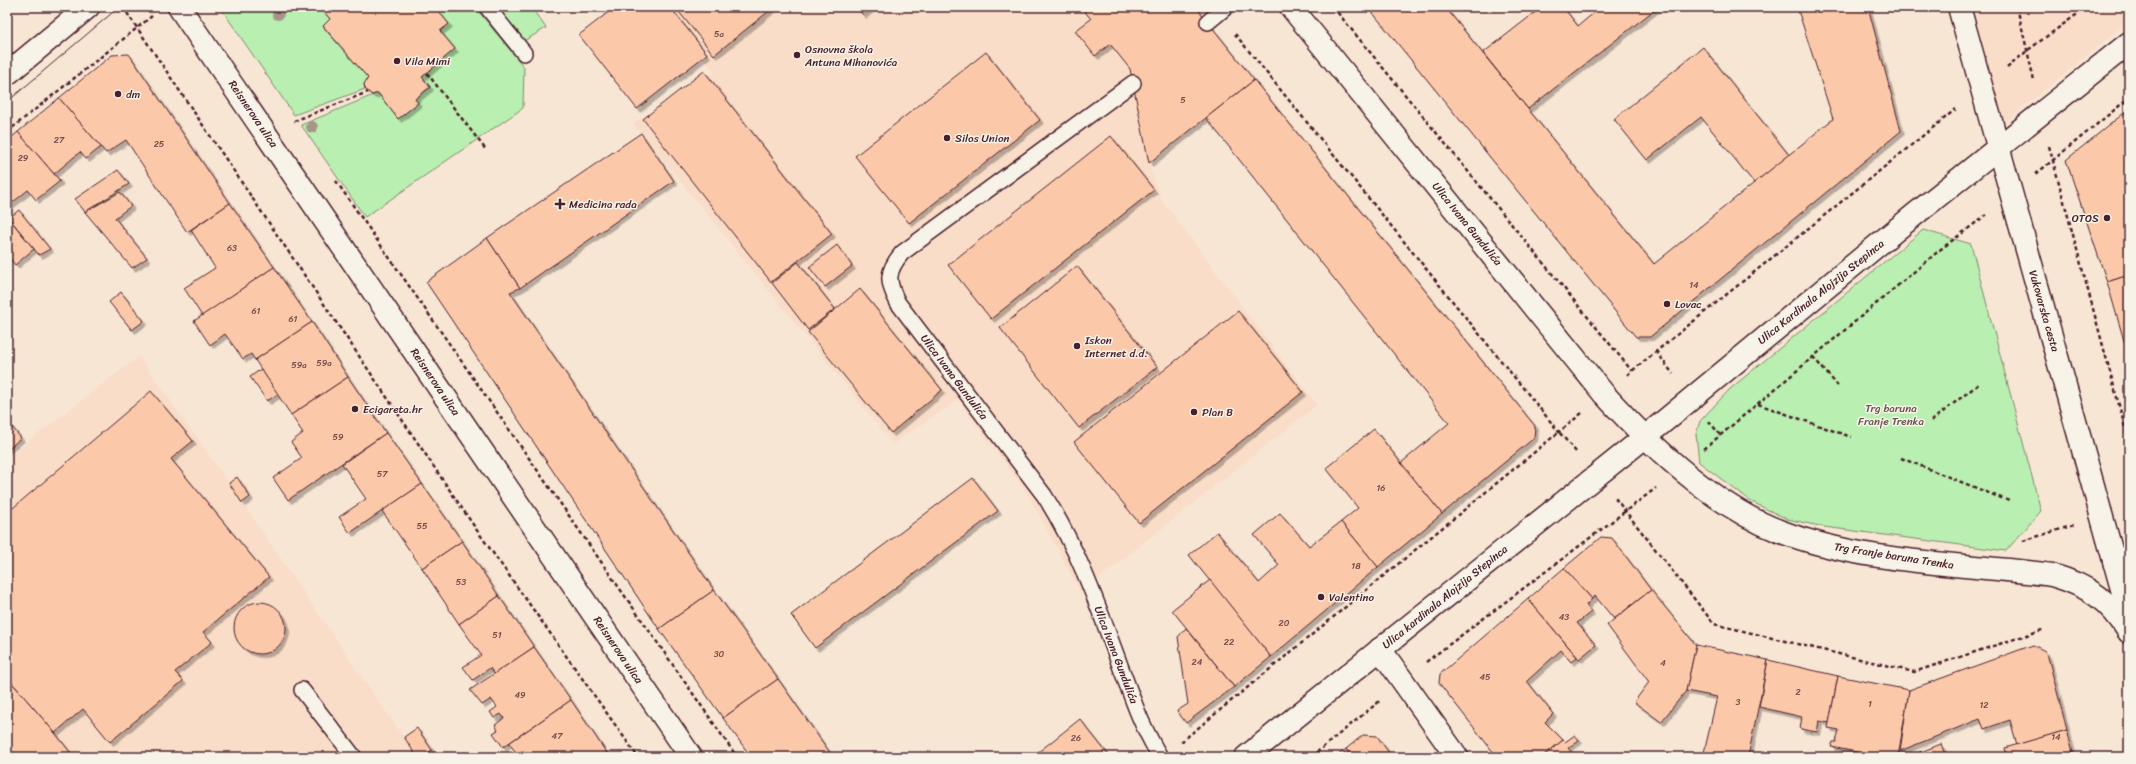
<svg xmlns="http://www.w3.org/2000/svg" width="2136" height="764" font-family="Sriracha,sans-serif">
	<defs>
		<filter id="shadow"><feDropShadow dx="3.5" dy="3.5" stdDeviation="0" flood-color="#0004"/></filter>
	</defs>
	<rect width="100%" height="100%" fill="#f8e6d5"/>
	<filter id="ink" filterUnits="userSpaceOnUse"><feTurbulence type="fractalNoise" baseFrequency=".025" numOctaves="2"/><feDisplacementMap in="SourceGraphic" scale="8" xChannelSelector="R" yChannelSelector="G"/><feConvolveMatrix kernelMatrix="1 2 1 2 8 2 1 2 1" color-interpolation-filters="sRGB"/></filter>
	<g filter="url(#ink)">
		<g fill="#f9ddc8">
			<path d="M671,7H1196L1254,80L1149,164L1161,199L1317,405L1081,593L1027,493L958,400L893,444L633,123L714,73Z"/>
			<path d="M1971,7H2129V21L2003,124Z"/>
			<path d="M139,356L229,483L417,757H7V458Z"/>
		</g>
		<g fill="#b9efb0" stroke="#82876e">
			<path d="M220,7H320L330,19L323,27L368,78L364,84L365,89L294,115Z"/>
			<path d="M435,7H475L524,67L523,108L365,217L301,125L378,93L398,119L418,103L415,99L430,88L422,77L455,49L440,31L448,24Z"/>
			<path d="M497,7H531L546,28L524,41Z"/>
			<path d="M1923,230L1971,244L2041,511L2006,551L1824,527L1787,519L1750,501L1699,462L1696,434L1700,421L1730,389Z"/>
		</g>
		<g fill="#fbc9aa" stroke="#4a1f2b" filter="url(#shadow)">
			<path d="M320,7H420L422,9L425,7H435L449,24L440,31L455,49L422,77L430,87L415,99L418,103L398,119L378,93L372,95L365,89L364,84L368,78L323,26L330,19Z"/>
			<path d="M615,7H670L707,54L637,109L579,35Z"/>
			<path d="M685,7H774L714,55L679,12Z"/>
			<path d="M857,7H872L863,15Z"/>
			<path d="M1081,7H1196L1254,80L1149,163L1130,69L1110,44L1095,56L1075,31L1091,19Z"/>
			<path d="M1368,7H1445L1654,264L1833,119L1797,7H1868L1901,131L1650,337H1636Z"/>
			<path d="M1542,7H1563L1578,26L1601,7H1658L1528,109L1483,53Z"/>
			<path d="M1703,47L1789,155L1754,183L1701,117L1647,160L1614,119Z"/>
			<path d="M986,52L1040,120L909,223L855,156Z"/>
			<path d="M129,54L230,203L187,232L126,140L106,153L59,98L112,55Z"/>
			<path d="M704,71L832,234L771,282L643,119Z"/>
			<path d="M1254,80L1535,426L1534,438L1442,514L1401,463L1449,423L1206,118Z"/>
			<path d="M59,98L101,147L86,159L80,152L54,174L18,132Z"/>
			<path d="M2129,109V275L2107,282L2066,160Z"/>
			<path d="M18,132L60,181L36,200L28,190L7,207V141Z"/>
			<path d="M641,133L674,181L520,288L487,238Z"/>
			<path d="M1111,136L1154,190L991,319L948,265Z"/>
			<path d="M118,170L129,184L85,212L75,199Z"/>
			<path d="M120,192L131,206L115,218L147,258L132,268L85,212Z"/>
			<path d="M230,203L274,267L202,316L184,288L215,268L191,230Z"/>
			<path d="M19,210L50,249L39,255L9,218Z"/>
			<path d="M7,216L34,249L15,265L7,255Z"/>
			<path d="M487,238L520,288L510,292L714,590L659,629L426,282Z"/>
			<path d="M837,245L852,266L825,287L809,267Z"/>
			<path d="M798,262L835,309L808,330L772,283Z"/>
			<path d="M1077,266L1157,367L1079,428L1000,328Z"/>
			<path d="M274,267L312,322L255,360L251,354L243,359L225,334L210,345L194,321Z"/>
			<path d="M2129,275V358L2107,282Z"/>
			<path d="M860,289L942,390L891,433L808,332Z"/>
			<path d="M121,292L144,321L132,330L109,302Z"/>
			<path d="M1238,311L1303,392L1139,523L1074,442Z"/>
			<path d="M312,322L348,377L291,415L255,360Z"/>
			<path d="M261,369L278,394L267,401L250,377Z"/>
			<path d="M348,377L386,433L288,500L273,478L302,458L291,442L303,433L291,415Z"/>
			<path d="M151,391L193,441L171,459L269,577L203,632L212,642L175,672L183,681L110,742L83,709L55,733L7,677V513Z"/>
			<path d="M7,421L21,438L7,450Z"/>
			<path d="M1374,429L1442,514L1378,567L1341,522L1358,508L1326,468Z"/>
			<path d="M386,433L422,484L350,533L339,517L366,499L342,464Z"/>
			<path d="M237,477L250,497L242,503L229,483Z"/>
			<path d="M973,478L998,511L815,648L791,615Z"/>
			<path d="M422,484L462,541L422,568L382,511Z"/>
			<path d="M1280,513L1309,546L1341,522L1378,567L1271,657L1189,555L1217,532L1259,583L1279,565L1254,535Z"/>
			<path d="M1601,537L1612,538L1651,590L1614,619L1595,596L1592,599L1564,568Z"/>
			<path d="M462,541L499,596L459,624L422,568Z"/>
			<path d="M1564,568L1592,599L1586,605L1591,612L1577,623L1596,645L1579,659L1528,599Z"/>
			<path d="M1210,580L1271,657L1234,687L1172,610Z"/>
			<path d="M714,590L778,679L723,718L659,629Z"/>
			<path d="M1651,590L1696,645L1686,691L1661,722L1634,702L1649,682L1607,625Z"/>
			<path d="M499,596L534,647L494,674L490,668L473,680L463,667L481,655L459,624Z"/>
			<path d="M1528,599L1577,657L1571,662L1561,650L1527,681L1553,714L1545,722L1563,740L1542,757H1497L1439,683L1440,674Z"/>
			<circle cx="260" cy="628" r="26"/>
			<path d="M1186,628L1234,687L1186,723L1177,711L1188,704L1178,637Z"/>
			<path d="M1696,645L1768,660L1748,757H1703L1717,697L1686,691Z"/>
			<path d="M2033,645L2045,651L2048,657L2067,730L2017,745L2010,720L1984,729L1980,719L1900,751L1909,690Z"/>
			<path d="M534,647L571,700L503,747L493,733L498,730L495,725L504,718L501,714L494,718L490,712L497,707L491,699L482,705L470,690Z"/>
			<path d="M1768,660L1838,676L1829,723L1819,721L1817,732L1800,729L1802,717L1759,707Z"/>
			<path d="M1838,676L1909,690L1898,757H1882L1831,747L1833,742H1836L1839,730L1828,728Z"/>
			<path d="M7,677L55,733L74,757H7Z"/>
			<path d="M778,679L833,757H751L723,718Z"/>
			<path d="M571,700L608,755L606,757H527L523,751L517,754L509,743Z"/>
			<path d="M1080,719L1110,757H1032Z"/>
			<path d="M417,728L432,750L422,757H417L404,737Z"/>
			<path d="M2067,730L2074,757H2007L2005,748Z"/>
			<path d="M1363,735L1377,736L1392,757H1352L1346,749Z"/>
			<path d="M1575,735L1579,740L1568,748L1575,757H1542L1563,740L1565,742Z"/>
			<path d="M1941,744L1946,757H1908Z"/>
			<path d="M1346,749L1352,757H1336Z"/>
		</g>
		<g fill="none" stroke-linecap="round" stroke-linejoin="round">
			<g stroke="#4a1f2b" stroke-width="18">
				<g id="service">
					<path d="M487,7L524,53"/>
					<path d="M1208,22L1226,7"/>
					<path d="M1133,83L902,253C886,272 887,282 898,303L1044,495C1087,562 1109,640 1138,713C1144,728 1152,743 1160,757"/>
					<path d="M302,690L354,757"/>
				</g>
			</g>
			<g stroke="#4a1f2b" stroke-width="25">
				<g id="minor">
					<path d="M179,7L691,757"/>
					<path d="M7,74L88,7"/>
					<path d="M2114,562L2129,557"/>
					<path d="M1380,649L1457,757"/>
					<path d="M1246,757L1645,437L1913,216L2129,43"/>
				</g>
			</g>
			<g stroke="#4a1f2b" stroke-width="25">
				<path id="tertiary" d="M1959,7L2129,614"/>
			</g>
			<g stroke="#4a1f2b" stroke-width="25">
				<path id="secondary" d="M1291,7L1604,394C1650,445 1714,506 1779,531C1866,564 1961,563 2052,575C2089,586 2109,600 2129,632"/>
			</g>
			<g stroke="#4a1f2b" stroke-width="2.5" stroke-dasharray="4 3" stroke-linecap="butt">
				<path d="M123,7L476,529L638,757"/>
				<path d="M1333,7L1632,371"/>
				<path d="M2017,7L2034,80"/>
				<path d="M1235,34L1559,432L1582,413"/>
				<path d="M2007,68L2028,50L2087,7"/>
				<path d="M427,73L486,150"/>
				<path d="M294,121L368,92"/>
				<path d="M7,132L152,16"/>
				<path d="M2049,146L2129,442"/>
				<path d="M2036,174L2129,98"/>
				<path d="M336,181L737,757"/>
				<path d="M1656,351L1673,374"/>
				<path d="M1813,357L1838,386"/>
				<path d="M1627,375L1956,109"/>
				<path d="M1758,404L1851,437"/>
				<path d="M1709,421L1720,435"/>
				<path d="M1931,421L1980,383"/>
				<path d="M1704,449L1941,249L1986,215"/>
				<path d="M1901,458L2009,501"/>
				<path d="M1615,498L1714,624L1914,672L2045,629"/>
				<path d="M2023,541L2074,525"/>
				<path d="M1426,662L1656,488"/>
				<path d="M1181,742L1559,432L1577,453"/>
				<path d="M1311,757L1381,700"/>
			</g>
			<use href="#service" stroke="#f7f3e8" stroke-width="15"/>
			<use href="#minor" stroke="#f7f3e8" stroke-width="22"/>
			<use href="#tertiary" stroke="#f7f3e8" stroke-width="22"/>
			<use href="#secondary" stroke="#f7f3e8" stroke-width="22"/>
			<path stroke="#4a1f2b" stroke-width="1" d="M7,102L119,7"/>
		</g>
		<g fill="#a8958a">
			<circle cx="278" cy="14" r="6"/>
			<circle cx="312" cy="127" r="6"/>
		</g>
	</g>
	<g fill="#4a1f2b" stroke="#f7f3e8" stroke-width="1.5">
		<circle cx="797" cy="55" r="4"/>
		<circle cx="397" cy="61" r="4"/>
		<circle cx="118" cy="94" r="4"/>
		<circle cx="947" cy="138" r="4"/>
		<path d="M558 198h4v4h4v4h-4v4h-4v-4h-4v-4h4z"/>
		<circle cx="2107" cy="218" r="4"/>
		<circle cx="1667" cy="304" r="4"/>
		<circle cx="1077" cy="346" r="4"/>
		<circle cx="355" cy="409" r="4"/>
		<circle cx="1194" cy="412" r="4"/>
		<circle cx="1321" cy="597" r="4"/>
	</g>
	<g text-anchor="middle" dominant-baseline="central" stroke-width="3" stroke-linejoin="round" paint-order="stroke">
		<g font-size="9" fill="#764a4b">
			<text x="719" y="34">5a</text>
			<text x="1183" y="100">5</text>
			<text x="59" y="140">27</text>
			<text x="159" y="144">25</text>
			<text x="23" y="158">29</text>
			<text x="232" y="248">63</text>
			<text x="1694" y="285">14</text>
			<text x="256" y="311">61</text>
			<text x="293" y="319">61</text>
			<text x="324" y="363">59a</text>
			<text x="299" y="365">59a</text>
			<text x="338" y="437">59</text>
			<text x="382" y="474">57</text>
			<text x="1381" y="488">16</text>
			<text x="422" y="526">55</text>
			<text x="1356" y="566">18</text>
			<text x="461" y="582">53</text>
			<text x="1564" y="617">43</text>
			<text x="1284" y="623">20</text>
			<text x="497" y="635">51</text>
			<text x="1229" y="642">22</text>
			<text x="719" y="654">30</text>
			<text x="1197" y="662">24</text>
			<text x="1663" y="663">4</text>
			<text x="1485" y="677">45</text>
			<text x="1798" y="692">2</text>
			<text x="520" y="695">49</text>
			<text x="1738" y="702">3</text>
			<text x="1870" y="704">1</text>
			<text x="1984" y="705">12</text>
			<text x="557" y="736">47</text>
			<text x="2056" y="737">14</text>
			<text x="1076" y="738">26</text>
		</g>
		<g font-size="11" fill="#4a1f2b" stroke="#f7f3e8" text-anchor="start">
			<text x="805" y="49">Osnovna škola<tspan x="805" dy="13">Antuna Mihanovića</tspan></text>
			<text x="405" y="61">Vila Mimi</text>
			<text x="126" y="94">dm</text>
			<text x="955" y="138">Silos Union</text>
			<text x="569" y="204">Medicina rada</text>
			<text x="2099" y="218" text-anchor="end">OTOS</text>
			<text x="1675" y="304">Lovac</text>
			<text x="1085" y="340">Iskon<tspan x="1085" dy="13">Internet d.d.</tspan></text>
			<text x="363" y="409">Ecigareta.hr</text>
			<text x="1202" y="412">Plan B</text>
			<text x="1329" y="597">Valentino</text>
		</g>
		<g font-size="11" fill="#4a1f2b" stroke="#f7f3e8">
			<text transform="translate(253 114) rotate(56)">Reisnerova ulica</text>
			<text transform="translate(1467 224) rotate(51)">Ulica Ivana Gundulića</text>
			<text transform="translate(1821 292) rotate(-39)">Ulica Kardinala Alojzija Stepinca</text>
			<text transform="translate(2044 311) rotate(74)">Vukovarska cesta</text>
			<text transform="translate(954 377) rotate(53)">Ulica Ivana Gundulića</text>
			<text transform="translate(435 382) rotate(56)">Reisnerova ulica</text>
			<text transform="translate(1894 556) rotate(9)">Trg Franje baruna Trenka</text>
			<text transform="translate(1445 597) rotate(-39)">Ulica kardinala Alojzija Stepinca</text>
			<text transform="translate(618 650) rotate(56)">Reisnerova ulica</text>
			<text transform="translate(1116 655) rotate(69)">Ulica Ivana Gundulića</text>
		</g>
		<g font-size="11" fill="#66534c" stroke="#f7f3e8">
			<text x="1891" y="408">Trg baruna<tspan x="1891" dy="13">Franje Trenka</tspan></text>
		</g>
	</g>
	<rect width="2136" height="764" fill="none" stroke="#f7f3e8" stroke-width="24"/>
	<rect x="12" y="12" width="2112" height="740" fill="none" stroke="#4a1f2b" stroke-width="1.5" filter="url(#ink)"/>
</svg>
